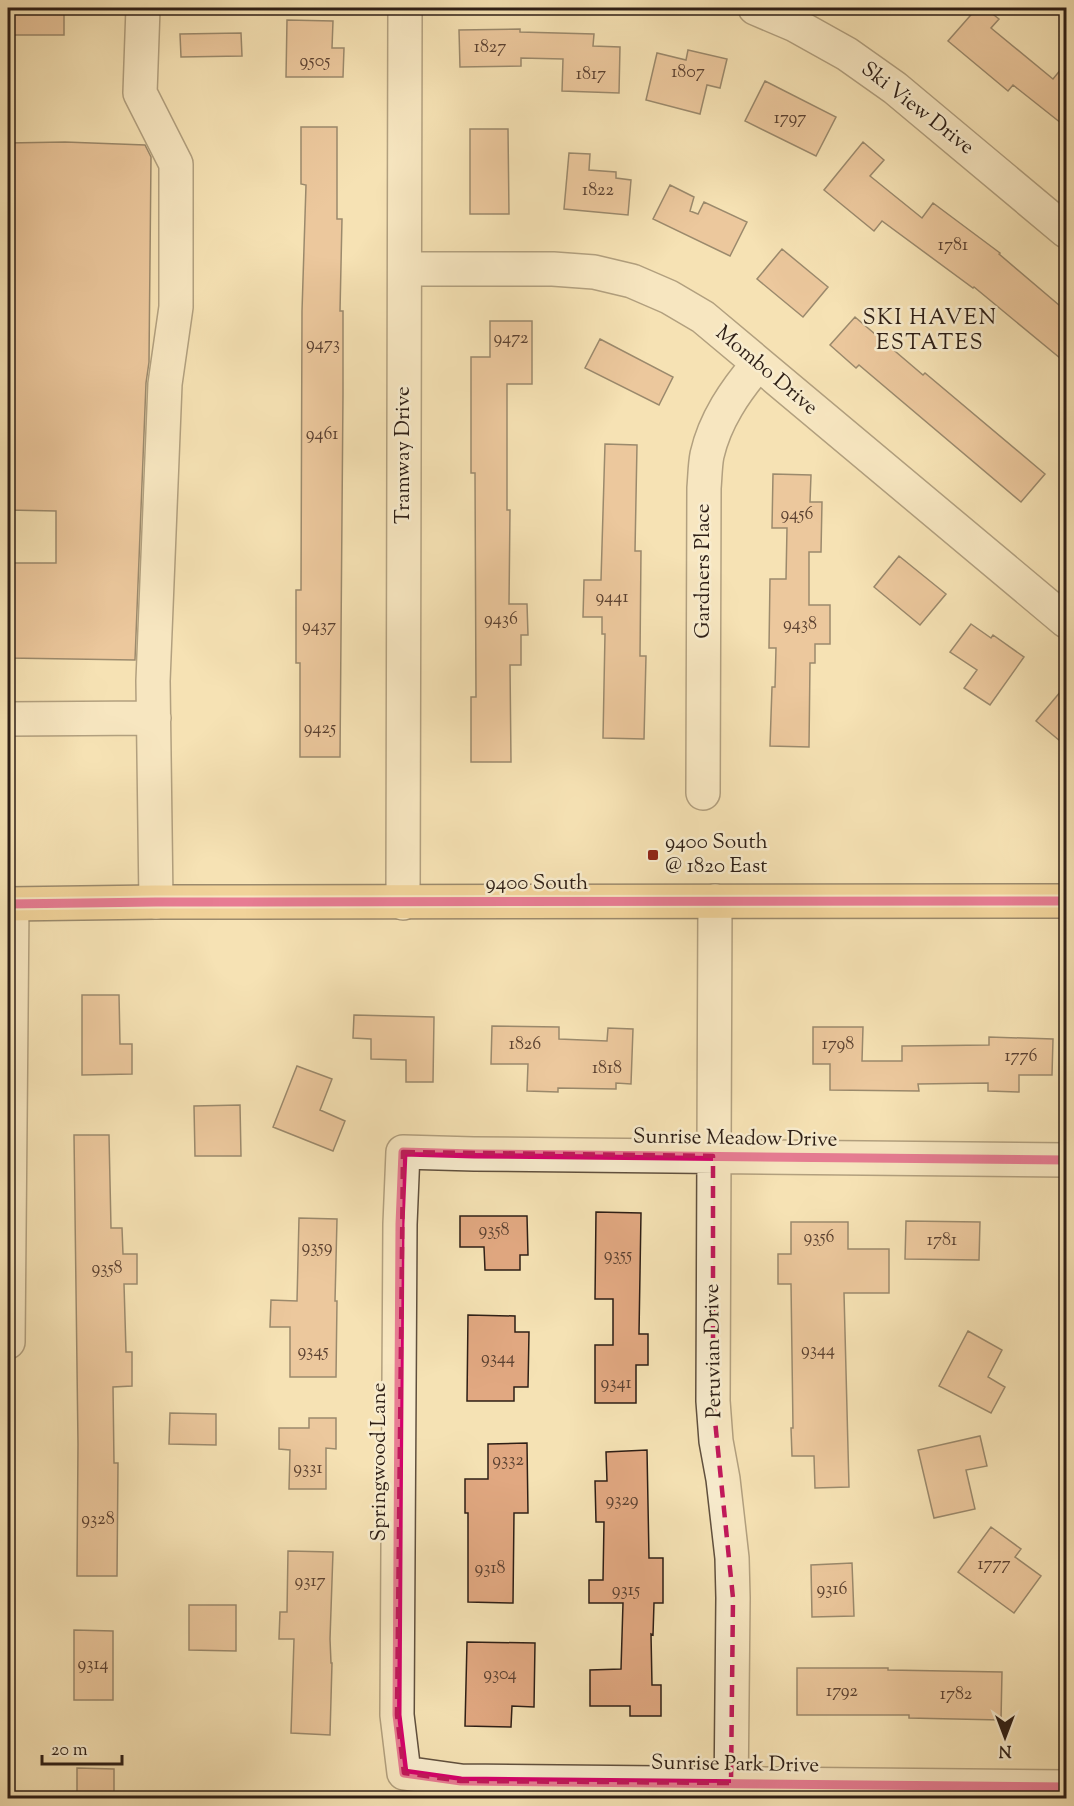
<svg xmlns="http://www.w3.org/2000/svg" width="1074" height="1806" font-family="'Sorts Mill Goudy',serif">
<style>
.building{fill:#e1a881;stroke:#2e1f16;stroke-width:1.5}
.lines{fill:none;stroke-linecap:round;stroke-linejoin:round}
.minor-casing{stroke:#60503e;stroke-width:36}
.major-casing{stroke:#2e1f16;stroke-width:36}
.minor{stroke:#f8ecce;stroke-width:33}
.major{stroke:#eac17a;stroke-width:33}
.cycleway-casing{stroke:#f8ecce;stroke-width:13}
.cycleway{stroke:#d6006c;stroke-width:9}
.marked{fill:none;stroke:#c2185b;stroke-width:4.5;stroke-dasharray:12 8;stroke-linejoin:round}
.poi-dot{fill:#8f2418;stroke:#f8ecce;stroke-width:2}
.labels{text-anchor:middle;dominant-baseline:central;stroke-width:5;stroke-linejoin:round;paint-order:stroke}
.number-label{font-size:18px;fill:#5b4131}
.street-label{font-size:21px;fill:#2e1f16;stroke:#f8ecce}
.poi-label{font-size:21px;fill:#2e1f16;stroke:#f8ecce;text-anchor:start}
.neighbourhood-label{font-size:22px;letter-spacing:1.5px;fill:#2e1f16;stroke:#f8ecce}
</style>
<rect width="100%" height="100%" fill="#f5e2b4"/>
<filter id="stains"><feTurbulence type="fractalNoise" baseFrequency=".00333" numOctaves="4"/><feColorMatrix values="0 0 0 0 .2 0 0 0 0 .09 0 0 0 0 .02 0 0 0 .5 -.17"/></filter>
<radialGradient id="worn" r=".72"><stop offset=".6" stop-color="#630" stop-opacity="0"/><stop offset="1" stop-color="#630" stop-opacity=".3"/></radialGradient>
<!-- building -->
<path class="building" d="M 8,8 L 64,8 L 64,35 L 8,35 Z
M 977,8 L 985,8 L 999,19 L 991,28 L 1053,79 L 1066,63 L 1066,127 L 1013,85 L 1008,91 L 948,41 Z
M 287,20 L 333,21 L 332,48 L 344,48 L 343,77 L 286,77 Z
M 520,29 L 520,32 L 594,34 L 593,46 L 620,47 L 619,93 L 562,91 L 563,59 L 521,58 L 521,66 L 460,67 L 459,30 Z
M 241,33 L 242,56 L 181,57 L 180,34 Z
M 688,50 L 727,59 L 720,88 L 707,85 L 700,114 L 646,100 L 657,53 L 686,60 Z
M 765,81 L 836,117 L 816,156 L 745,121 Z
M 301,127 L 337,127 L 337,219 L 342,219 L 340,311 L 343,311 L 343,394 L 340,757 L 300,757 L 300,663 L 296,663 L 296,590 L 301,590 L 302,311 L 306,185 L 301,184 Z
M 470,129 L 508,129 L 509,214 L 470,214 Z
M 65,142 L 145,145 L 151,157 L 149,362 L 146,383 L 135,660 L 8,658 L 8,563 L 56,563 L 56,511 L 8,510 L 8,143 Z
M 863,142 L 884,160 L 870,176 L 922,218 L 933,203 L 1000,253 L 999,254 L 1066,311 L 1066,363 L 974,287 L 973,288 L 882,221 L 874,231 L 824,190 Z
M 569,153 L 590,154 L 589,170 L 616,172 L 616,178 L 631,180 L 628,215 L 564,209 Z
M 670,185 L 694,197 L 690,211 L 698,214 L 704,202 L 747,222 L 730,256 L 653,219 Z
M 782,249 L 828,287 L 803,317 L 757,279 Z
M 855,317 L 923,375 L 925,373 L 1045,474 L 1021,502 L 859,365 L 856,368 L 830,345 Z
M 490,321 L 532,321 L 532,384 L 507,384 L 507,510 L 510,510 L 509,604 L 527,604 L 528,635 L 521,635 L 521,665 L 510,665 L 511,762 L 471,762 L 471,697 L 476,697 L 475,473 L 471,473 L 471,357 L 490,357 Z
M 600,339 L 673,377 L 659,405 L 585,368 Z
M 605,444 L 637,445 L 635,551 L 641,551 L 640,656 L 646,656 L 644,739 L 603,738 L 605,634 L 602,634 L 602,617 L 583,617 L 584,580 L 601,580 Z
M 773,474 L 811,475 L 810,502 L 822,502 L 821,552 L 809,552 L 809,605 L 830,605 L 830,644 L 815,644 L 815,663 L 810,663 L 809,747 L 770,746 L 772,687 L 775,687 L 776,648 L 769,648 L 770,579 L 786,579 L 787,528 L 772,528 Z
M 899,556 L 946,594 L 920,625 L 874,587 Z
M 971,624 L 991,638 L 993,635 L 1024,657 L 990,705 L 964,688 L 977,670 L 950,652 Z
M 1066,685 L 1066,746 L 1036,721 Z
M 82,995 L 119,995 L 120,1044 L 132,1044 L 132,1074 L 82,1075 Z
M 354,1015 L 434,1017 L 433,1082 L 406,1082 L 406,1060 L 371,1059 L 371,1039 L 353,1038 Z
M 492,1026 L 559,1027 L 559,1039 L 607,1041 L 608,1028 L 633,1029 L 631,1084 L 616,1083 L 616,1089 L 558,1088 L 558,1092 L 527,1091 L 528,1064 L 491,1064 Z
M 813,1027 L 863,1027 L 862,1061 L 902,1061 L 902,1046 L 989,1045 L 989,1037 L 1053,1039 L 1052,1075 L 1019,1075 L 1019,1092 L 988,1091 L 988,1083 L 918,1084 L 919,1091 L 830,1090 L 830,1064 L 813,1064 Z
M 297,1066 L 332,1079 L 320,1110 L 345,1121 L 333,1151 L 273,1127 Z
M 240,1105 L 241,1156 L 195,1156 L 194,1106 Z
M 74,1135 L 109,1135 L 111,1228 L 122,1228 L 123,1254 L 137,1254 L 137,1284 L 124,1284 L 126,1352 L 132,1352 L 132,1386 L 113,1387 L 114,1463 L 118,1463 L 117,1576 L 77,1576 L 78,1444 Z
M 596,1212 L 641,1213 L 639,1334 L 648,1334 L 648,1365 L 636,1365 L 636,1403 L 595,1403 L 595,1345 L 613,1345 L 613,1299 L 595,1299 Z
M 460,1216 L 527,1216 L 528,1255 L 520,1255 L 520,1270 L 485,1270 L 484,1247 L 460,1247 Z
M 299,1218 L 337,1219 L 335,1301 L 337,1301 L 336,1377 L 290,1377 L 290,1327 L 270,1327 L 271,1300 L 297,1301 Z
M 906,1221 L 980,1222 L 979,1260 L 905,1259 Z
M 791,1222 L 848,1222 L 848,1249 L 889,1249 L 889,1293 L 844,1293 L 849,1487 L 815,1488 L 814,1456 L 792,1456 L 791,1428 L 793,1428 L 791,1284 L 778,1284 L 778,1254 L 791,1254 Z
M 468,1315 L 515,1316 L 515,1332 L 529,1332 L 528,1387 L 514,1387 L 514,1401 L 467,1401 Z
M 968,1331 L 1002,1350 L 988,1377 L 1005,1387 L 991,1413 L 939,1386 Z
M 170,1413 L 216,1414 L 216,1445 L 169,1444 Z
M 309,1418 L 336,1418 L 336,1449 L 326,1448 L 326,1489 L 289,1489 L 290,1450 L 279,1449 L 279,1428 L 309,1428 Z
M 980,1436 L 987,1466 L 966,1470 L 975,1509 L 934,1518 L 918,1450 Z
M 527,1443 L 528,1513 L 514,1513 L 513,1603 L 468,1602 L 468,1513 L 465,1513 L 465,1479 L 488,1479 L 488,1444 Z
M 647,1450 L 649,1558 L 663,1558 L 663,1603 L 654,1603 L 653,1635 L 651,1634 L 652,1685 L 661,1685 L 661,1716 L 630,1716 L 630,1706 L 590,1706 L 590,1670 L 621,1669 L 623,1603 L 589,1603 L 589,1580 L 603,1580 L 604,1522 L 596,1522 L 595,1481 L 607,1481 L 606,1452 Z
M 991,1527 L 1021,1549 L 1015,1557 L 1041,1576 L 1014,1613 L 958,1572 Z
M 288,1551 L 333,1552 L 330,1639 L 331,1663 L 332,1663 L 330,1735 L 291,1733 L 294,1639 L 279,1639 L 280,1612 L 287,1612 Z
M 852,1563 L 854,1616 L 812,1617 L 811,1565 Z
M 189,1605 L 236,1605 L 236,1651 L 189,1650 Z
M 74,1630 L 113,1631 L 113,1700 L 74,1700 Z
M 467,1642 L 535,1643 L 534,1707 L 512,1706 L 511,1727 L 465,1726 Z
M 797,1668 L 888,1668 L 888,1670 L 1002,1672 L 1001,1720 L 909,1718 L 909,1715 L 797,1715 Z
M 77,1768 L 114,1769 L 114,1798 L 77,1798 Z"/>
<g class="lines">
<defs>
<path id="minor" d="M 143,8 L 140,93 L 176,164 L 176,307 L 165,384 L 153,681 L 156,902
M 755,8 L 795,25 L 847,54 L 895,88 L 1066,231
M 405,269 L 553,269 L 594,272 L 632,281 L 669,297 L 703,317 L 1066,621
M 8,719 L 154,718
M 703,793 L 704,488 C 705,477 705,465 707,455 C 715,420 735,391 758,364
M 715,901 L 713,1401 L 716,1441 L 723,1479 L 732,1558 L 733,1598 L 731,1798
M 403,903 L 405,8
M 1066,1160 L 474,1154 L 403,1152 L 400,1224 L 397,1715 L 404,1773 L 461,1781 L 1066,1787
M 8,1342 L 12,904"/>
<path id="major" d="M 8,904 L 156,902 L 1066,901"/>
</defs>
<!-- minor casing -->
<use href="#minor" class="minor-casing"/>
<!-- major casing -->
<use href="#major" class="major-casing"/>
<!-- minor -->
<use href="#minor" class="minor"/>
<!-- major -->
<use href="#major" class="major"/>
<defs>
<path id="cycleway" d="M 8,904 L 156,902 L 1066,901
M 1066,1160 L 474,1154 L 403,1152 L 400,1224 L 397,1715 L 404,1773 L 461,1781 L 1066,1787"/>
</defs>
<!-- cycleway casing -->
<use href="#cycleway" class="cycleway-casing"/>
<!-- cycleway -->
<use href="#cycleway" class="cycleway"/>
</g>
<!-- marked area -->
<path d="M0 0H1074V1806H0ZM 403,1152 L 713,1156 L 713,1401 L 733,1598 L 731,1783 L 461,1781 L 404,1773 L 397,1715 Z" fill="#f5e2b4" fill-opacity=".55" fill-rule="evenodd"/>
<path class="marked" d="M 403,1152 L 713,1156 L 713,1401 L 733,1598 L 731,1783 L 461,1781 L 404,1773 L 397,1715 Z"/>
<!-- markers -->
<rect class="poi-dot" x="647" y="849" width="12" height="12" rx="3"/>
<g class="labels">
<!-- number labels -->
<g class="number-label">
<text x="490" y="48">1827</text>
<text x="315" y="62">9505</text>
<text x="688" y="73">1807</text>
<text x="591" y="75">1817</text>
<text x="790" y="119">1797</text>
<text x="598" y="191">1822</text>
<text x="953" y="246">1781</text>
<text x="511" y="339">9472</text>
<text x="323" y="345">9473</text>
<text x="322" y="435">9461</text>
<text x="797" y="515">9456</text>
<text x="612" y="598">9441</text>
<text x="501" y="620">9436</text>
<text x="800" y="625">9438</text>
<text x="319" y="627">9437</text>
<text x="320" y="729">9425</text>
<text x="525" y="1045">1826</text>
<text x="838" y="1045">1798</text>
<text x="1021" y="1057">1776</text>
<text x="607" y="1069">1818</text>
<text x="494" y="1231">9358</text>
<text x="819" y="1238">9356</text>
<text x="942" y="1241">1781</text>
<text x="317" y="1248">9359</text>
<text x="618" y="1256">9355</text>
<text x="107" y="1269">9358</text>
<text x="818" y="1351">9344</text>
<text x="313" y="1352">9345</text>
<text x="498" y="1359">9344</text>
<text x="616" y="1384">9341</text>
<text x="508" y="1461">9332</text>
<text x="308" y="1469">9331</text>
<text x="622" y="1501">9329</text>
<text x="98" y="1520">9328</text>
<text x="994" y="1565">1777</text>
<text x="490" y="1569">9318</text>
<text x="310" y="1582">9317</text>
<text x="832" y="1590">9316</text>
<text x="626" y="1591">9315</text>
<text x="93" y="1665">9314</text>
<text x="500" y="1675">9304</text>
<text x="842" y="1692">1792</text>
<text x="956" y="1695">1782</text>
</g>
<!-- street labels -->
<g class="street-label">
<text transform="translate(917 109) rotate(38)">Ski View Drive</text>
<text transform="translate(766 371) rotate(40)">Mombo Drive</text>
<text transform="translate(404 455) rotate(-90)">Tramway Drive</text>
<text transform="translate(704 571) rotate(-90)">Gardners Place</text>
<text x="537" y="884">9400 South</text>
<text transform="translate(735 1139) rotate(1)">Sunrise Meadow Drive</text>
<text transform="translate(714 1351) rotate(-91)">Peruvian Drive</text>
<text transform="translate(380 1462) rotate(-90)">Springwood Lane</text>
<text transform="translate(735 1765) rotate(1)">Sunrise Park Drive</text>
</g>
<!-- poi labels -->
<g class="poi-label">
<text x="665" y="843">9400 South<tspan x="665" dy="24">@ 1820 East</tspan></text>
</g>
<!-- neighbourhood labels -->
<g class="neighbourhood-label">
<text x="930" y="319">SKI HAVEN<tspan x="930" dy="25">ESTATES</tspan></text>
</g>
</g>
<!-- margin -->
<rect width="1074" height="1806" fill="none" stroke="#f5e2b4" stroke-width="30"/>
<rect x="9" y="9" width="1056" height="1788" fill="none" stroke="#2e1f16" stroke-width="3"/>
<rect x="15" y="15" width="1044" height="1776" fill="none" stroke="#2e1f16" stroke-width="1.5"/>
<!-- north arrow -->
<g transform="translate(1005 1737) rotate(180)" stroke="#f8ecce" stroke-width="4.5" paint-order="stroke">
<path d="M0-4.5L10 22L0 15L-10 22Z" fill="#2e1f16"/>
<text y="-9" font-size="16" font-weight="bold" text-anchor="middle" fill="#2e1f16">N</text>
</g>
<!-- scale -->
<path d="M42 1755v9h80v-9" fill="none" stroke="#2e1f16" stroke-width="3"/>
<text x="51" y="1755" font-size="18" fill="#2e1f16" stroke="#f8ecce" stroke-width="4.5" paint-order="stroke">20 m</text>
<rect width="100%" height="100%" filter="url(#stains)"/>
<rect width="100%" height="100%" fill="url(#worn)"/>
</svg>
